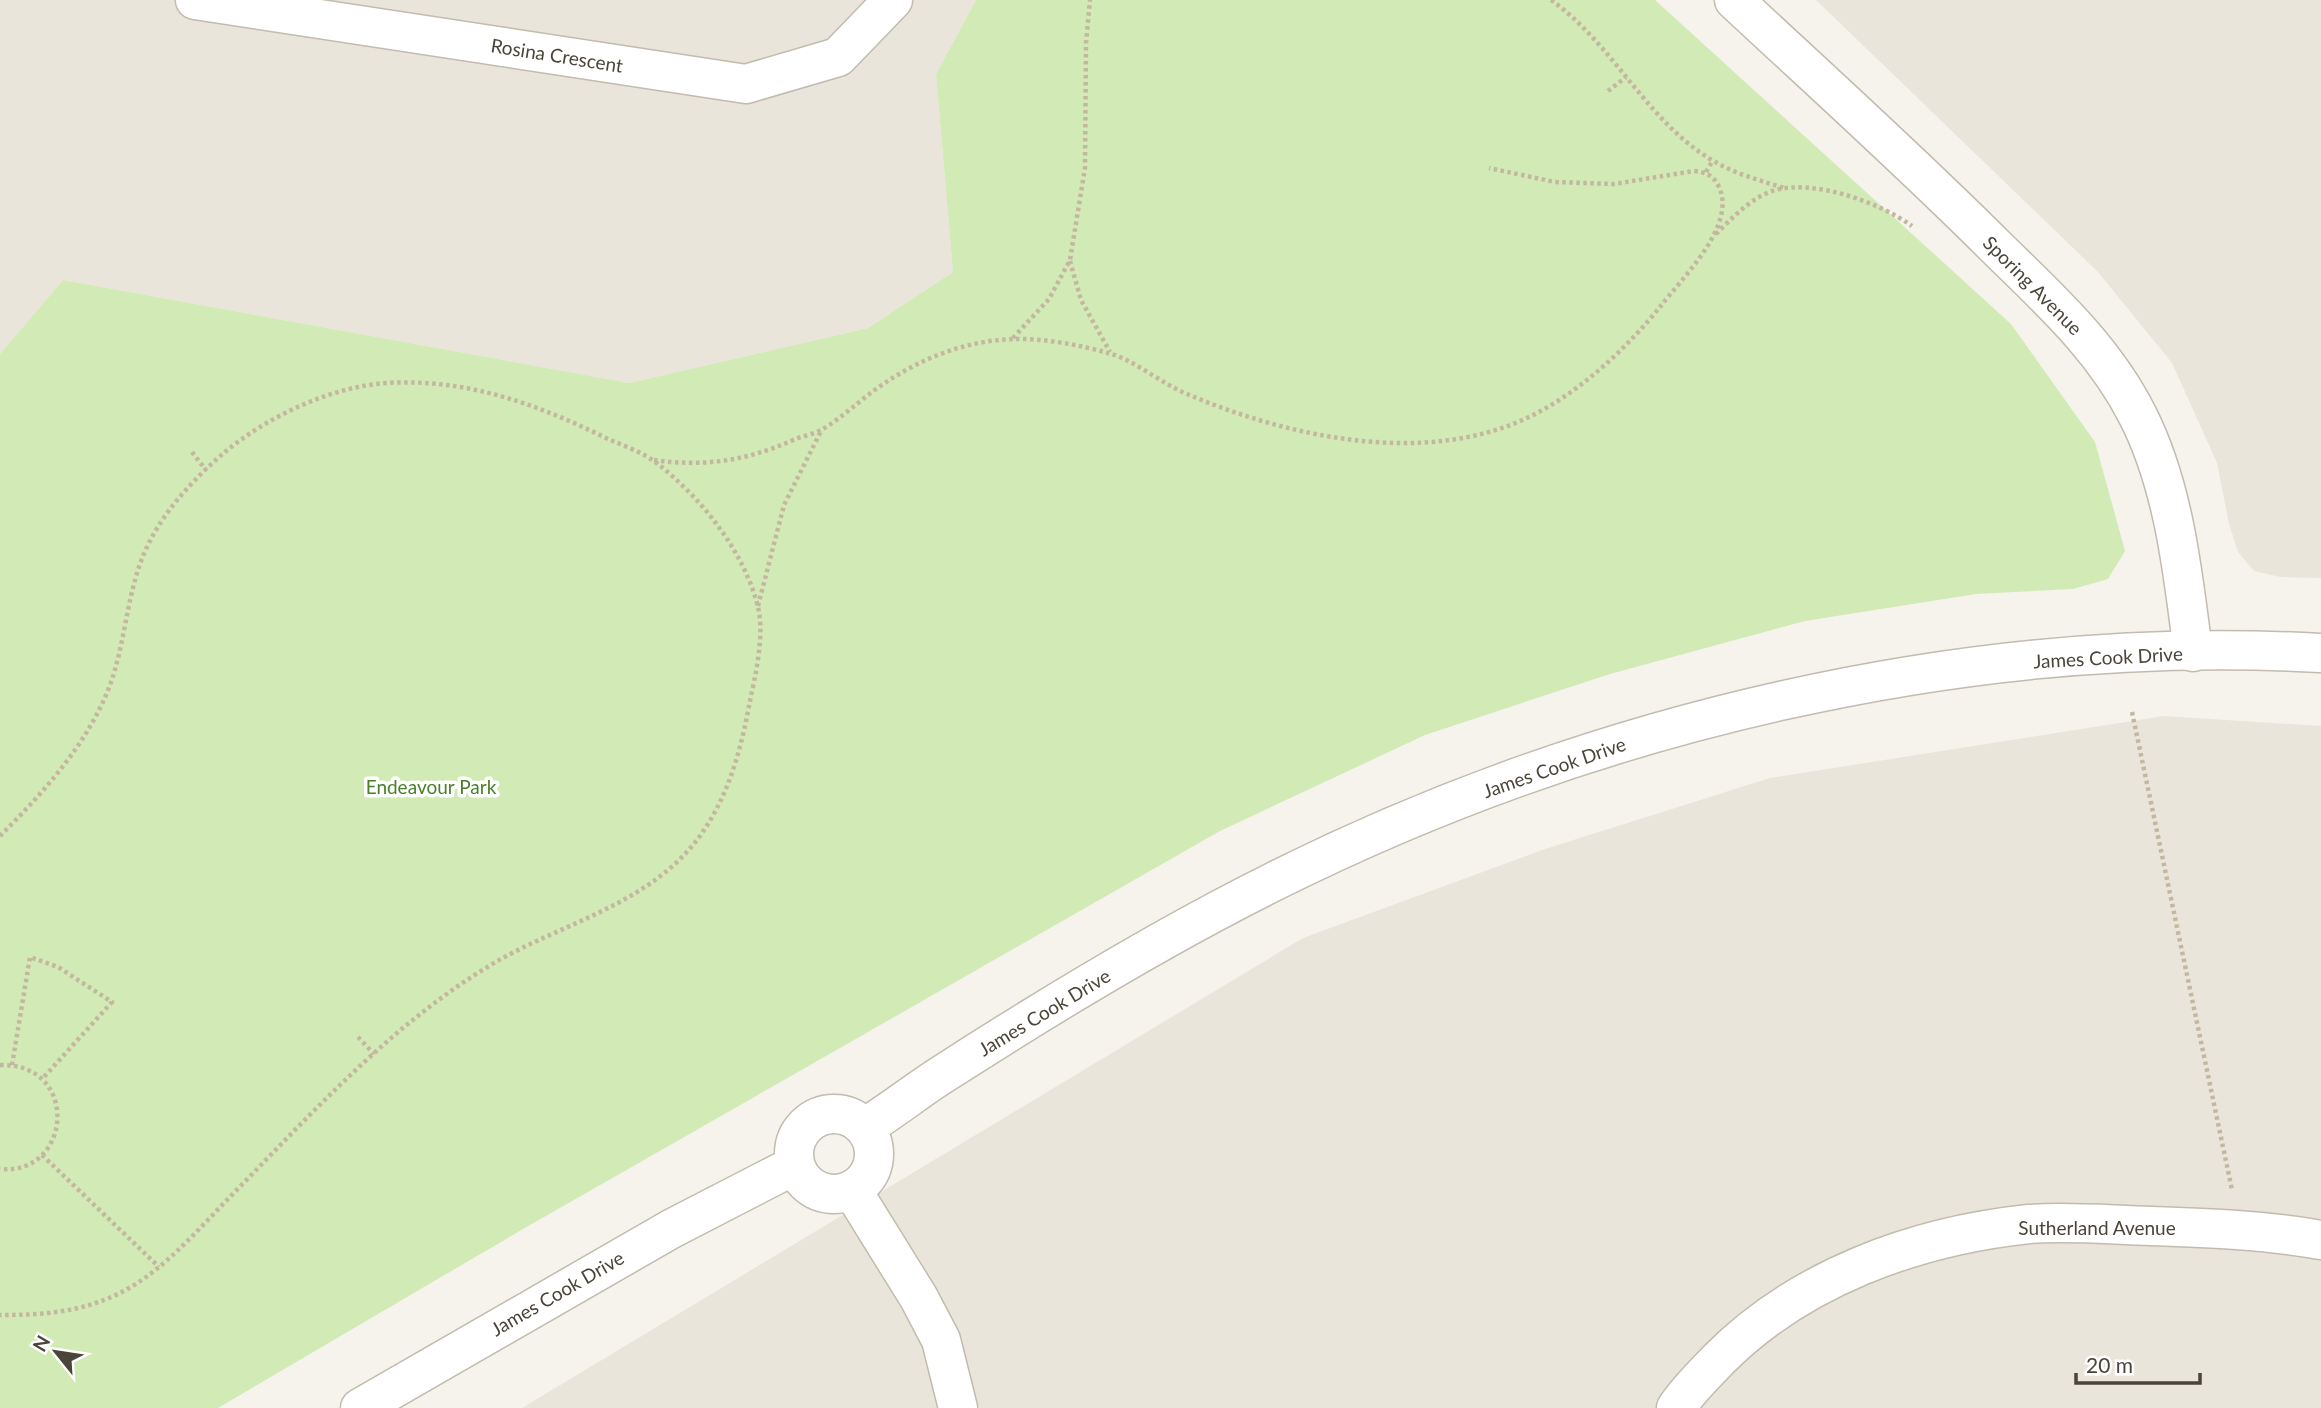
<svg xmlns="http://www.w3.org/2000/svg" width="2321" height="1408" font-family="Lato,sans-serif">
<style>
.residential{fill:#eae5da}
.green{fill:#d2eab5}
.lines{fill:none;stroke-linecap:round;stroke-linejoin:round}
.minor-casing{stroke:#c2bbae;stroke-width:41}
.tertiary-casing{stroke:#c2bbae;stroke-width:41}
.path{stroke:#c4b79f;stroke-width:4.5;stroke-dasharray:3.5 3.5;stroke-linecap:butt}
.minor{stroke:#fff;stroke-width:38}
.tertiary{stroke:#fff;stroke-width:38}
.labels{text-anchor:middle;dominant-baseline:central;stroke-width:7;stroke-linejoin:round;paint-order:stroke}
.street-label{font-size:19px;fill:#4b4439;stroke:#fff}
.park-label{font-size:19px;fill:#4a7f2a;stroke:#fff}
</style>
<rect width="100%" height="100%" fill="#f6f3ec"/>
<!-- residential -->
<path class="residential" d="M 0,0 L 976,0 L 936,74 L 953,272 L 868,328 L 629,383 L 63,280 L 0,354 Z
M 1816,0 L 2321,0 L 2321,578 L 2280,577 L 2254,571 L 2238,552 L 2229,524 L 2217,463 L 2172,363 L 2098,272 Z
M 2164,716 L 2321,726 L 2321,1408 L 522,1408 L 1303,938 L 1545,849 L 1770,778 Z"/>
<!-- green -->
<path class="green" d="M 976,0 L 1655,0 L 2011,324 L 2095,442 L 2125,551 L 2108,579 L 2073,589 L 1976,594 L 1805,621 L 1610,674 L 1425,735 L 1220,831 L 523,1229 L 218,1408 L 0,1408 L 0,354 L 63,280 L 629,383 L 868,328 L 953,272 L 936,74 Z"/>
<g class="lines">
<defs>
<path id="minor" d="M 195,0 L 746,84 L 838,57 L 893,0
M 1734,0 C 1822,82 1911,162 1996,247 C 2049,299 2104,348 2138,416 C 2174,487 2183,573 2193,652
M 852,1190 L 919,1298 L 941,1340 L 958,1408
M 1676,1408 C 1688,1390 1703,1376 1718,1360 C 1799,1278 1915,1236 2029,1224 C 2069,1221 2111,1225 2151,1226 C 2209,1228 2265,1230 2321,1240"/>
<path id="tertiary" d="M794 1154a40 40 0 1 1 80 0a40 40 0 1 1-80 0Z
M 865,1127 C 892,1111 916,1091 943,1074 C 1050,1005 1160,938 1275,881 C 1591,723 1966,633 2321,653
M 360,1408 L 671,1229 L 795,1165"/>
</defs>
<!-- minor casing -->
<use href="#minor" class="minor-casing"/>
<!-- tertiary casing -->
<use href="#tertiary" class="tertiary-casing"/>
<!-- path -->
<path class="path" d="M 1551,0 C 1615,45 1649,127 1719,164 C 1739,175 1762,181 1784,188
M 1608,91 L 1626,77
M 1706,172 L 1713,160
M 1716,234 C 1732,218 1750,199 1772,191 C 1812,178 1879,202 1912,226
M 1070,261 L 1081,300 L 1110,352
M 1013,338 L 1049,299 L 1070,260 L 1085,168 L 1086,43 L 1090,0
M 192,452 L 206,470
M 654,460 C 704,467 745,461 791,441 C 801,436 812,435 821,430 C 839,420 856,404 872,392 C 914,361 961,341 1013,339 C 1043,338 1080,345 1108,353 C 1133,359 1162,384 1187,394 C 1288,437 1425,467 1529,417 C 1579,393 1625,350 1660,307 C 1682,278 1737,226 1719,187 C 1714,176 1706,172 1694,171 L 1614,184 L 1555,182 L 1489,168
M 758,606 L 784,505 L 821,431
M 2132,712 L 2232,1190
M 0,836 C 41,795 83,749 106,695 C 125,651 125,601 143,556 C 159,516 192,480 225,452 C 267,417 330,387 386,383 C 466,378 537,404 608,439 C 625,446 644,453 658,464 C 702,499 744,551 758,607 C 765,637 755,676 749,706 C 741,749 729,793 704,830 C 657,901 571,920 501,959 C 450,988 403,1026 360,1066 C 314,1109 271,1155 227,1200 C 192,1236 157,1278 109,1298 C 73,1313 38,1315 0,1315
M 358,1037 L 374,1054
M 0,1065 C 81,1063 72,1176 0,1169
M 12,1065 L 30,957 L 58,967 L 112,1002 L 43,1078
M 42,1155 L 159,1267"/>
<!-- minor -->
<use href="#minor" class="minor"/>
<!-- tertiary -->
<use href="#tertiary" class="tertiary"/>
</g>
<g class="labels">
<!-- street labels -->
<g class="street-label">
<text transform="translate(557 55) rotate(9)">Rosina Crescent</text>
<text transform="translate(2033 285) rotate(45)">Sporing Avenue</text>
<text transform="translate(2108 657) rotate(-3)">James Cook Drive</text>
<text transform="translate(1554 767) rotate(-19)">James Cook Drive</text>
<text transform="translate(1044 1012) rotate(-31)">James Cook Drive</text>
<text x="2097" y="1227">Sutherland Avenue</text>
<text transform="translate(557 1293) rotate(-30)">James Cook Drive</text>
</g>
<!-- park labels -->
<g class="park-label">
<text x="431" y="786">Endeavour Park</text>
</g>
</g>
<!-- north arrow -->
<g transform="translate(56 1352) rotate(300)" stroke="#ffffff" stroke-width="5" paint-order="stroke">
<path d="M0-5L12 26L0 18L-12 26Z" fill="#4b4439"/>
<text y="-10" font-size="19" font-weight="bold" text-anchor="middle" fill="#4b4439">N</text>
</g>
<!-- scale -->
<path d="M2076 1373v10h124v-10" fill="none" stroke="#4b4439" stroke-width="3.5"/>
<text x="2086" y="1373" font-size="21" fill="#4b4439" stroke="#ffffff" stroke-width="5" paint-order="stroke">20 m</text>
</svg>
